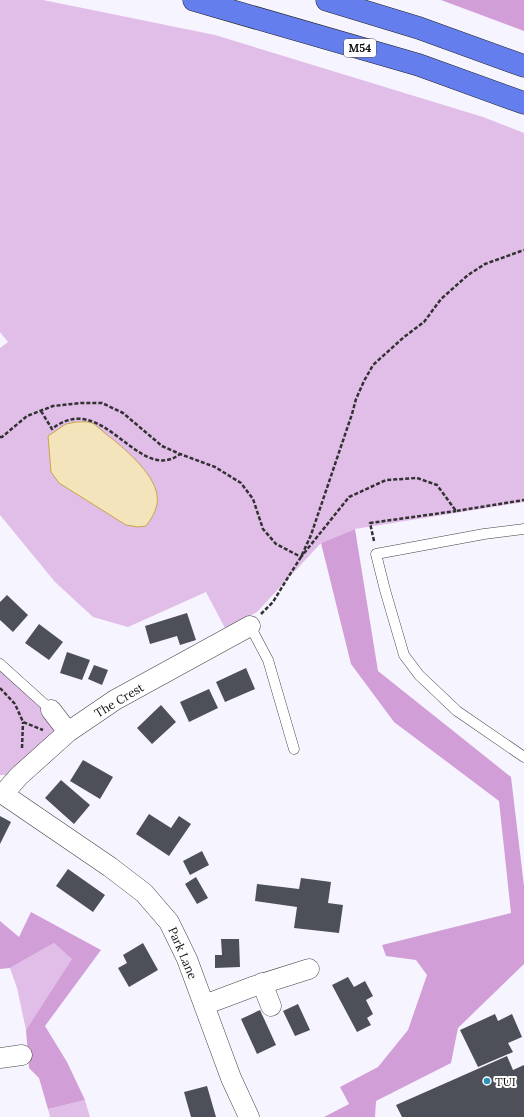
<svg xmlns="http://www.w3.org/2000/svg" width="524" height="1117" font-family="Lora,serif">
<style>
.green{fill:#e1bee8}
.forest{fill:#d29ed8}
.water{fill:#f3e4bb;stroke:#c7a646}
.building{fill:#4d5058}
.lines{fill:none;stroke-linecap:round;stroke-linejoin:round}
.lane-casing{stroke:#434343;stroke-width:11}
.street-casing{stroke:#434343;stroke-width:21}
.highway-casing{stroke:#212121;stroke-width:23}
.path{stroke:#323232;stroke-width:2.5;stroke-dasharray:4 2;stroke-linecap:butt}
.lane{stroke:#fff;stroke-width:10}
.street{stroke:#fff;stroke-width:20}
.highway{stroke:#647fed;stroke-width:22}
.poi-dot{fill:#2e91ba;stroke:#fff;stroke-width:1.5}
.labels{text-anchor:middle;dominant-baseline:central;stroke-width:4;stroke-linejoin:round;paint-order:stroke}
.shield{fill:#fff;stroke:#585858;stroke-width:1}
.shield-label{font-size:11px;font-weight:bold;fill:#101010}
.street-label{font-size:12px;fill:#101010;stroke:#fff}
.poi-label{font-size:12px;fill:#101010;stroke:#fff;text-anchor:start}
</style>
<rect width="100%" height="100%" fill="#f6f4fe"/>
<!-- green -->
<path class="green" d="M 0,0 L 43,0 L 215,35 L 483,117 L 524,133 L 524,502 L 355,529 L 321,543 L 257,612 L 226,630 L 206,592 L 128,627 L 93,617 L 55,582 L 0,515 L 0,348 L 8,342 L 0,332 Z
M 0,671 L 48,714 L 57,728 L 16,775 L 0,775 Z
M 54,943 L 73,959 L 26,1030 L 17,988 L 10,968 Z
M 85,1100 L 90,1117 L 50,1117 L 48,1109 Z"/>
<!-- forest -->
<path class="forest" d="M 441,0 L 524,0 L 524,31 Z
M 355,529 L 378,671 L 511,777 L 524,886 L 524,964 L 458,1028 L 451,1063 L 376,1101 L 375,1117 L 324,1117 L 349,1104 L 340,1087 L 378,1067 L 408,1030 L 427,975 L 416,960 L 386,956 L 382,945 L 511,913 L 499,801 L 394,722 L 351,664 L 321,543 Z
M 31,912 L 101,950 L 45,1026 L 67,1062 L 85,1100 L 48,1109 L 39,1078 L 29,1068 L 26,1030 L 72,959 L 54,943 L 10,968 L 0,969 L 0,921 L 19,937 Z"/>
<!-- water -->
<path class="water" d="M 76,422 C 82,422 88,421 94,424 C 98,427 102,431 106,434 C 123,447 154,473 157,495 C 159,506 153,517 146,526 L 138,527 L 126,525 L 59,483 L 51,472 L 48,436 L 66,424 Z"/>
<!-- building -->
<path class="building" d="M 7,595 L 28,615 L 13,632 L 0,620 L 0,602 Z
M 187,613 L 196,640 L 180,645 L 177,636 L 150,644 L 145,626 Z
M 39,624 L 63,642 L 49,660 L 25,643 Z
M 67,652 L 90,660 L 82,680 L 60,673 Z
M 94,665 L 108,670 L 102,685 L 88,679 Z
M 246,668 L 255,689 L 225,702 L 216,682 Z
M 209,689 L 218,708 L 189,722 L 180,702 Z
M 161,705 L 176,722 L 152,744 L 137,728 Z
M 83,760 L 113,777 L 100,799 L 70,781 Z
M 61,780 L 90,805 L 74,824 L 45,798 Z
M 149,814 L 171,828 L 179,816 L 191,824 L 169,856 L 136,834 Z
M 0,816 L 11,822 L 0,844 Z
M 202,851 L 209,865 L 190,875 L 183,861 Z
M 68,869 L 105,895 L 93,912 L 56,886 Z
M 196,877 L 208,898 L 197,904 L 185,884 Z
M 301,878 L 331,882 L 328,903 L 343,905 L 339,933 L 294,928 L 297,907 L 255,901 L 257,884 L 299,889 Z
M 221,939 L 239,939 L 240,967 L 215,968 L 215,955 L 222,955 Z
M 143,943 L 158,970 L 129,987 L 118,968 L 127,963 L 123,955 Z
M 348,977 L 354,987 L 365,981 L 373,996 L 366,1000 L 373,1014 L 367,1018 L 371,1025 L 357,1032 L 332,985 Z
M 298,1004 L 310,1030 L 295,1036 L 283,1011 Z
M 260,1010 L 276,1045 L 257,1054 L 241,1019 Z
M 495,1014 L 498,1021 L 512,1014 L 522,1037 L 508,1043 L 513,1052 L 478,1067 L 460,1030 Z
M 507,1056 L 513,1070 L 524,1065 L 524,1117 L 402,1117 L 396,1105 Z
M 207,1086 L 216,1117 L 191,1117 L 184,1092 Z"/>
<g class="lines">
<defs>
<path id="lane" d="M 524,529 L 484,534 L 376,554 L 385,590 L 404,655 L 419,675 L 457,711 L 524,757
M 250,626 L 268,660 L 294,749
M 0,664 L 51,710"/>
<path id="street" d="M 51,710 L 68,732
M 0,792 L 110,867 L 144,893 L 169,922 L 187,959 L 231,1078 L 249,1117
M 3,794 L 19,776 L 68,732 L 115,700 L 250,626
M 262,983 L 271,1006
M 204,1005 L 252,987 L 309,969
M 0,1058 L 22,1055"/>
<path id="highway" d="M 194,0 L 419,65 L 524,103
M 327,0 L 419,28 L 524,66"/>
</defs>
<!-- lane casing -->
<use href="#lane" class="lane-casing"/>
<!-- street casing -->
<use href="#street" class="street-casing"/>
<!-- highway casing -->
<use href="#highway" class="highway-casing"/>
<!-- path -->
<path class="path" d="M 41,411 L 52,429 C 58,424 66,420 74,419 C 113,414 145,481 180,454
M 0,437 L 2,437 L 27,416 L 53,406 L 81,403 L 102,403 L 123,413 L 162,446 L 180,454 L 215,467 L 241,483 L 253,499 L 263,529 L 276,544 L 301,557 L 349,497 L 386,480 L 417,478 L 437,485 L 456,511 L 524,500
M 374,541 L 370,523 L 456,511
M 261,614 L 273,602 L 287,579 L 301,557 L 311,535 L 352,414 L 356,399 L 364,381 L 373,365 L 404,337 L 424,322 L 441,299 L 468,275 L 485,264 L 524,250
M 0,688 L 15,704 L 23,722 L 43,730
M 22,748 L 23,722"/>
<!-- lane -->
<use href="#lane" class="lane"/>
<!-- street -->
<use href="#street" class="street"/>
<!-- highway -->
<use href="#highway" class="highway"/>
</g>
<!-- markers -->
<circle class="poi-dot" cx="487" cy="1081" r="4"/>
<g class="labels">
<!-- shield labels -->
<rect class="shield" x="344" y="39" width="32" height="18" rx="3"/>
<g class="shield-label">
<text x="360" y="48">M54</text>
</g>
<!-- street labels -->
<g class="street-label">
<text transform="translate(119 700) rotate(-31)">The Crest</text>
<text transform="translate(183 953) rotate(67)">Park Lane</text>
</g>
<!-- poi labels -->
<g class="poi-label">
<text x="495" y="1081">TUI</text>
</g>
</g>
</svg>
